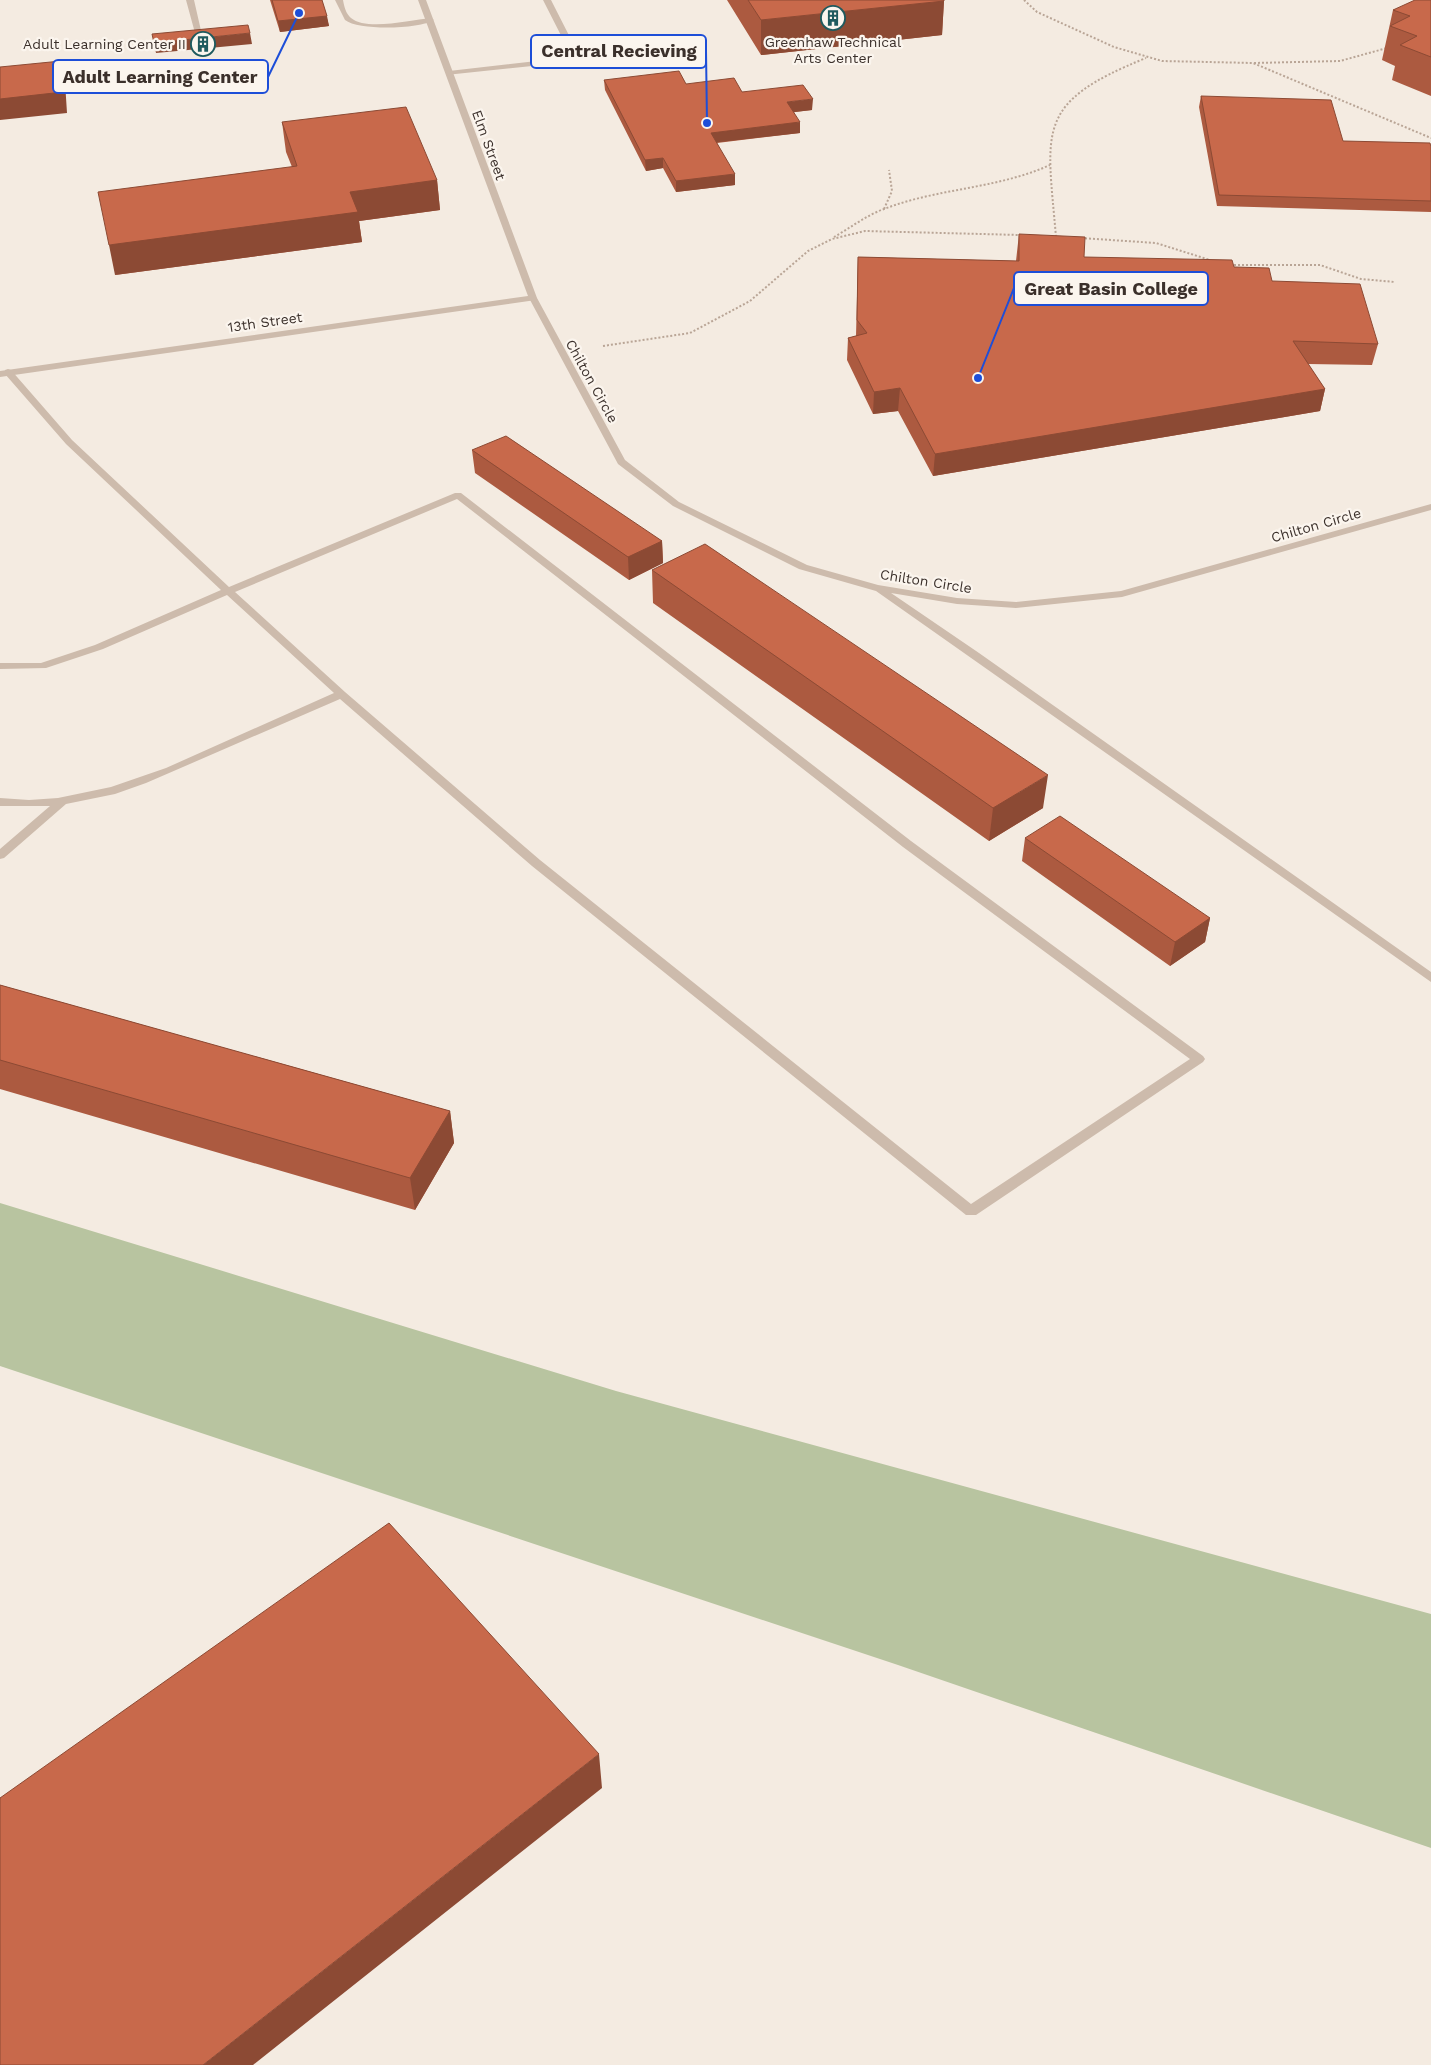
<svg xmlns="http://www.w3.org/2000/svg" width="1431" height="2065" font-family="'Work Sans',sans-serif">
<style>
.green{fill:#b8c4a0}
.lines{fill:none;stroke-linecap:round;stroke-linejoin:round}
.path{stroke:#b9a596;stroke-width:2;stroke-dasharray:2 2;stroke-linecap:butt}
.service{fill:#cdbbac;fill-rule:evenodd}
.tertiary{fill:#cdbbac;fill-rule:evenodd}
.wall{fill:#ac5a40}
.shaded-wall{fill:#8c4a34}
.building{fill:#c8694b;stroke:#8c4a34}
.labels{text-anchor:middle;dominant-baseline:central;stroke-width:4.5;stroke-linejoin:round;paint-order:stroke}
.far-poi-label{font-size:14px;fill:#3b302b;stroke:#fbf5ee}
.far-street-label{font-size:14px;fill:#3b302b;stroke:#fbf5ee}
.leader{fill:none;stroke:#1d4ed8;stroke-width:2}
.callout-dot{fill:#1d4ed8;stroke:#fbf5ee;stroke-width:2}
.callout{fill:#fbf5ee;stroke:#1d4ed8;stroke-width:2}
.callout-label{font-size:18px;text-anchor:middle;font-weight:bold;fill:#3b302b}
</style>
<rect width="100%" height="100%" fill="#f4ebe1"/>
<!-- green -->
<path class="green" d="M 0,1203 L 616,1391 L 1431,1614 L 1431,1848 L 898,1665 L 0,1366 Z"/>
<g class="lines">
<!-- path -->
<path class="path" d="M 1024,0 L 1037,12 L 1114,47 L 1162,61 L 1253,63 L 1431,138
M 1254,63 L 1340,61 L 1387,48
M 884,209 L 892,191 L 889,170
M 834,237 C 850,228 867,215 884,209 C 938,188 997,189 1050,165
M 1056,237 C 1047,129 1034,103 1146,58
M 1081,238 L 1156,243 L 1210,260
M 1230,265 L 1320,265 L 1361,279 L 1395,282
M 603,346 L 690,333 L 750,301 L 808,251 L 832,239 L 865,231 L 1020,235"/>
<!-- service -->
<path class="service" d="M 186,0 L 194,0 L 202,35 L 195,33 Z
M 335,0 L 343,0 C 344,6 346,14 351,18 C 366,31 412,20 430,18 L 434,20 C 420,29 359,31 345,20 Z
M 543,0 L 551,0 L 581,59 L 580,61 L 446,75 L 446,71 L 449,71 L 572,57 Z
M 530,296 L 537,298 L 625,460 L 679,502 L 807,565 L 878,585 L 957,598 L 1016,602 L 1121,591 L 1431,504 L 1431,510 L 1122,597 L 1016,608 L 957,604 L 891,593 L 979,653 L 1431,972 L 1431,982 L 876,591 L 799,569 L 673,506 L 618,464 L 529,298 Z
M 8,369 L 11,370 L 72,440 L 229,587 L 455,493 L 461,493 L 911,841 L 1203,1056 L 1205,1059 L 1203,1062 L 976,1215 L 966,1215 L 532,866 L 340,699 L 146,783 L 115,794 L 66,804 L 4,858 L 0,859 L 0,849 L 50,806 L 0,806 L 0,798 L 29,800 L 58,798 L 111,787 L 166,768 L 334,693 L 227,595 L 103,649 L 46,668 L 0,669 L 0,663 L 41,663 L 95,645 L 221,590 L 66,444 L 5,374 L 5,370 ZM 457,499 L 903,847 L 1190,1059 L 971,1204 L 540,860 L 345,692 L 235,592 Z"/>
<!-- tertiary -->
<path class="tertiary" d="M 418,0 L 426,0 L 537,298 L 536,300 L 0,377 L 0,371 L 528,296 Z"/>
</g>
<!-- wall -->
<path class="wall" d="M 270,0 L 322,0 L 329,26 L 280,32 Z
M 727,0 L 944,0 L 942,35 L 761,55 Z
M 1431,0 L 1431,96 L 1392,80 L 1395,66 L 1382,60 L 1393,10 Z
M 604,80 L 686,84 L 742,92 L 812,110 L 794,112 L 800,133 L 717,143 L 735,185 L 676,192 L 663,168 L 646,171 L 605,90 Z
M 1201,96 L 1343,141 L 1431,147 L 1431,212 L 1217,206 L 1199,107 Z
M 282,122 L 437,180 L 440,210 L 359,221 L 362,242 L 115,275 L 292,167 L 286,152 Z
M 1019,234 L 1084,257 L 1234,267 L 1272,281 L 1378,344 L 1372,365 L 1308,364 L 1325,389 L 1320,411 L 933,476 L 898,411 L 873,414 L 847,360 L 848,338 L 856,336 L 858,257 L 1016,261 Z
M 472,450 L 662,541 L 663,563 L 629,580 L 475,473 Z
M 652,570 L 1043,808 L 989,841 L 653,603 Z
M 1025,838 L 1210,918 L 1205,942 L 1170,966 L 1022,861 Z
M 0,985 L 450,1111 L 454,1143 L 415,1210 L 0,1089 Z"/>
<!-- shaded-wall -->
<path class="shaded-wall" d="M 944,1 L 942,35 L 761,55 L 761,20 Z
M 327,16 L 329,26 L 280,32 L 278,21 Z
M 250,33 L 252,44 L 156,53 L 154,43 Z
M 61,61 L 65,82 L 67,113 L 0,120 L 0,99 Z
M 813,99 L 812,110 L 787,113 L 787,102 Z
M 800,122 L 800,133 L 711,143 L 711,133 Z
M 663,158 L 663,168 L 646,171 L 645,160 Z
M 735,174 L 735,185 L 676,192 L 676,181 Z
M 437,180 L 440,210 L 359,221 L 362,242 L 115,275 L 109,245 L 350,192 Z
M 900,388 L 898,411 L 873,414 L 874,392 Z
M 1325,389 L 1320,411 L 933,476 L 935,454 Z
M 662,541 L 663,563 L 629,580 L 628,557 Z
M 1048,775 L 1043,808 L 989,841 L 993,808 Z
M 1210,918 L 1205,942 L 1170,966 L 1175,942 Z
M 450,1111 L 454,1143 L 415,1210 L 410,1178 Z
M 599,1754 L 602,1788 L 253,2065 L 203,2065 Z"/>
<!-- building -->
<path class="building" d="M 272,0 L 322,0 L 327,16 L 278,21 Z
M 748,0 L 944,0 L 944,1 L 761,20 Z
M 1415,0 L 1431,0 L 1431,57 L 1400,45 L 1417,36 L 1390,26 L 1410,16 L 1393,10 Z
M 248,25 L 250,33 L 154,43 L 152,34 Z
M 61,61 L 63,92 L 0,99 L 0,67 Z
M 679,71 L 686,84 L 734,78 L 742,92 L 803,85 L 813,99 L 787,102 L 800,122 L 711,133 L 735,174 L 676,181 L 663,158 L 645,160 L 604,80 Z
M 1201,96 L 1331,100 L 1343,141 L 1430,143 L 1431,147 L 1431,201 L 1219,195 Z
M 406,107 L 437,180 L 350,192 L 358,212 L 109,245 L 98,192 L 297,166 L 282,122 Z
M 1019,234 L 1085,237 L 1084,257 L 1232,260 L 1234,267 L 1269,268 L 1272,281 L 1360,284 L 1378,344 L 1293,341 L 1325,389 L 935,454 L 900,388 L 874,392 L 848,338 L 867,333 L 857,320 L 858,257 L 1019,261 Z
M 506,436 L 662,541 L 628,557 L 472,450 Z
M 705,544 L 1048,775 L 993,808 L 652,570 Z
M 1060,816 L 1210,918 L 1175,942 L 1025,838 Z
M 0,985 L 450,1111 L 410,1178 L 0,1060 Z
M 389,1523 L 599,1754 L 203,2065 L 0,2065 L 0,1798 Z"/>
<!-- icons -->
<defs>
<symbol id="building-ring" viewBox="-11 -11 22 22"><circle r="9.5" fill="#fbf5ee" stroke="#1f5a5e" stroke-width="1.5"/><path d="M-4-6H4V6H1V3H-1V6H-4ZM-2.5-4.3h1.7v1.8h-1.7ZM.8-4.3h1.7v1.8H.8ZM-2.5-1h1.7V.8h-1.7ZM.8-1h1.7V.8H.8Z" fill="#1f5a5e"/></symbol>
</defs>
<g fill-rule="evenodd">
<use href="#building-ring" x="819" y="4" width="28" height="28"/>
<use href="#building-ring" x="189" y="30" width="28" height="28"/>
</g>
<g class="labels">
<!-- far-poi labels -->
<g class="far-poi-label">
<text x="833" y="42">Greenhaw Technical<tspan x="833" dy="16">Arts Center</tspan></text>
<text x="186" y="44" text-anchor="end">Adult Learning Center II</text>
</g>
<!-- far-street labels -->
<g class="far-street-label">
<text transform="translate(489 145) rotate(70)">Elm Street</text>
<text transform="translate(265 322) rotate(-8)">13th Street</text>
<text transform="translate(592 381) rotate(61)">Chilton Circle</text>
<text transform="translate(1316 525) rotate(-16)">Chilton Circle</text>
<text transform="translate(926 581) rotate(9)">Chilton Circle</text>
</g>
</g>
<!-- callouts -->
<path class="leader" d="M707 123L706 51M299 13L268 77M978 378L1014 288"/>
<g class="callout-dot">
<circle cx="707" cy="123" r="5"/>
<circle cx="299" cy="13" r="5"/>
<circle cx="978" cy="378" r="5"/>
</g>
<g class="callout">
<rect x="531" y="35" width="175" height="33" rx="5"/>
<rect x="53" y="60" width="215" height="33" rx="5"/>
<rect x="1014" y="272" width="194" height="33" rx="5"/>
</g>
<g class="callout-label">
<text x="619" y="57">Central Recieving</text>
<text x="160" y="83">Adult Learning Center</text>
<text x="1111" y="295">Great Basin College</text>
</g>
</svg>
